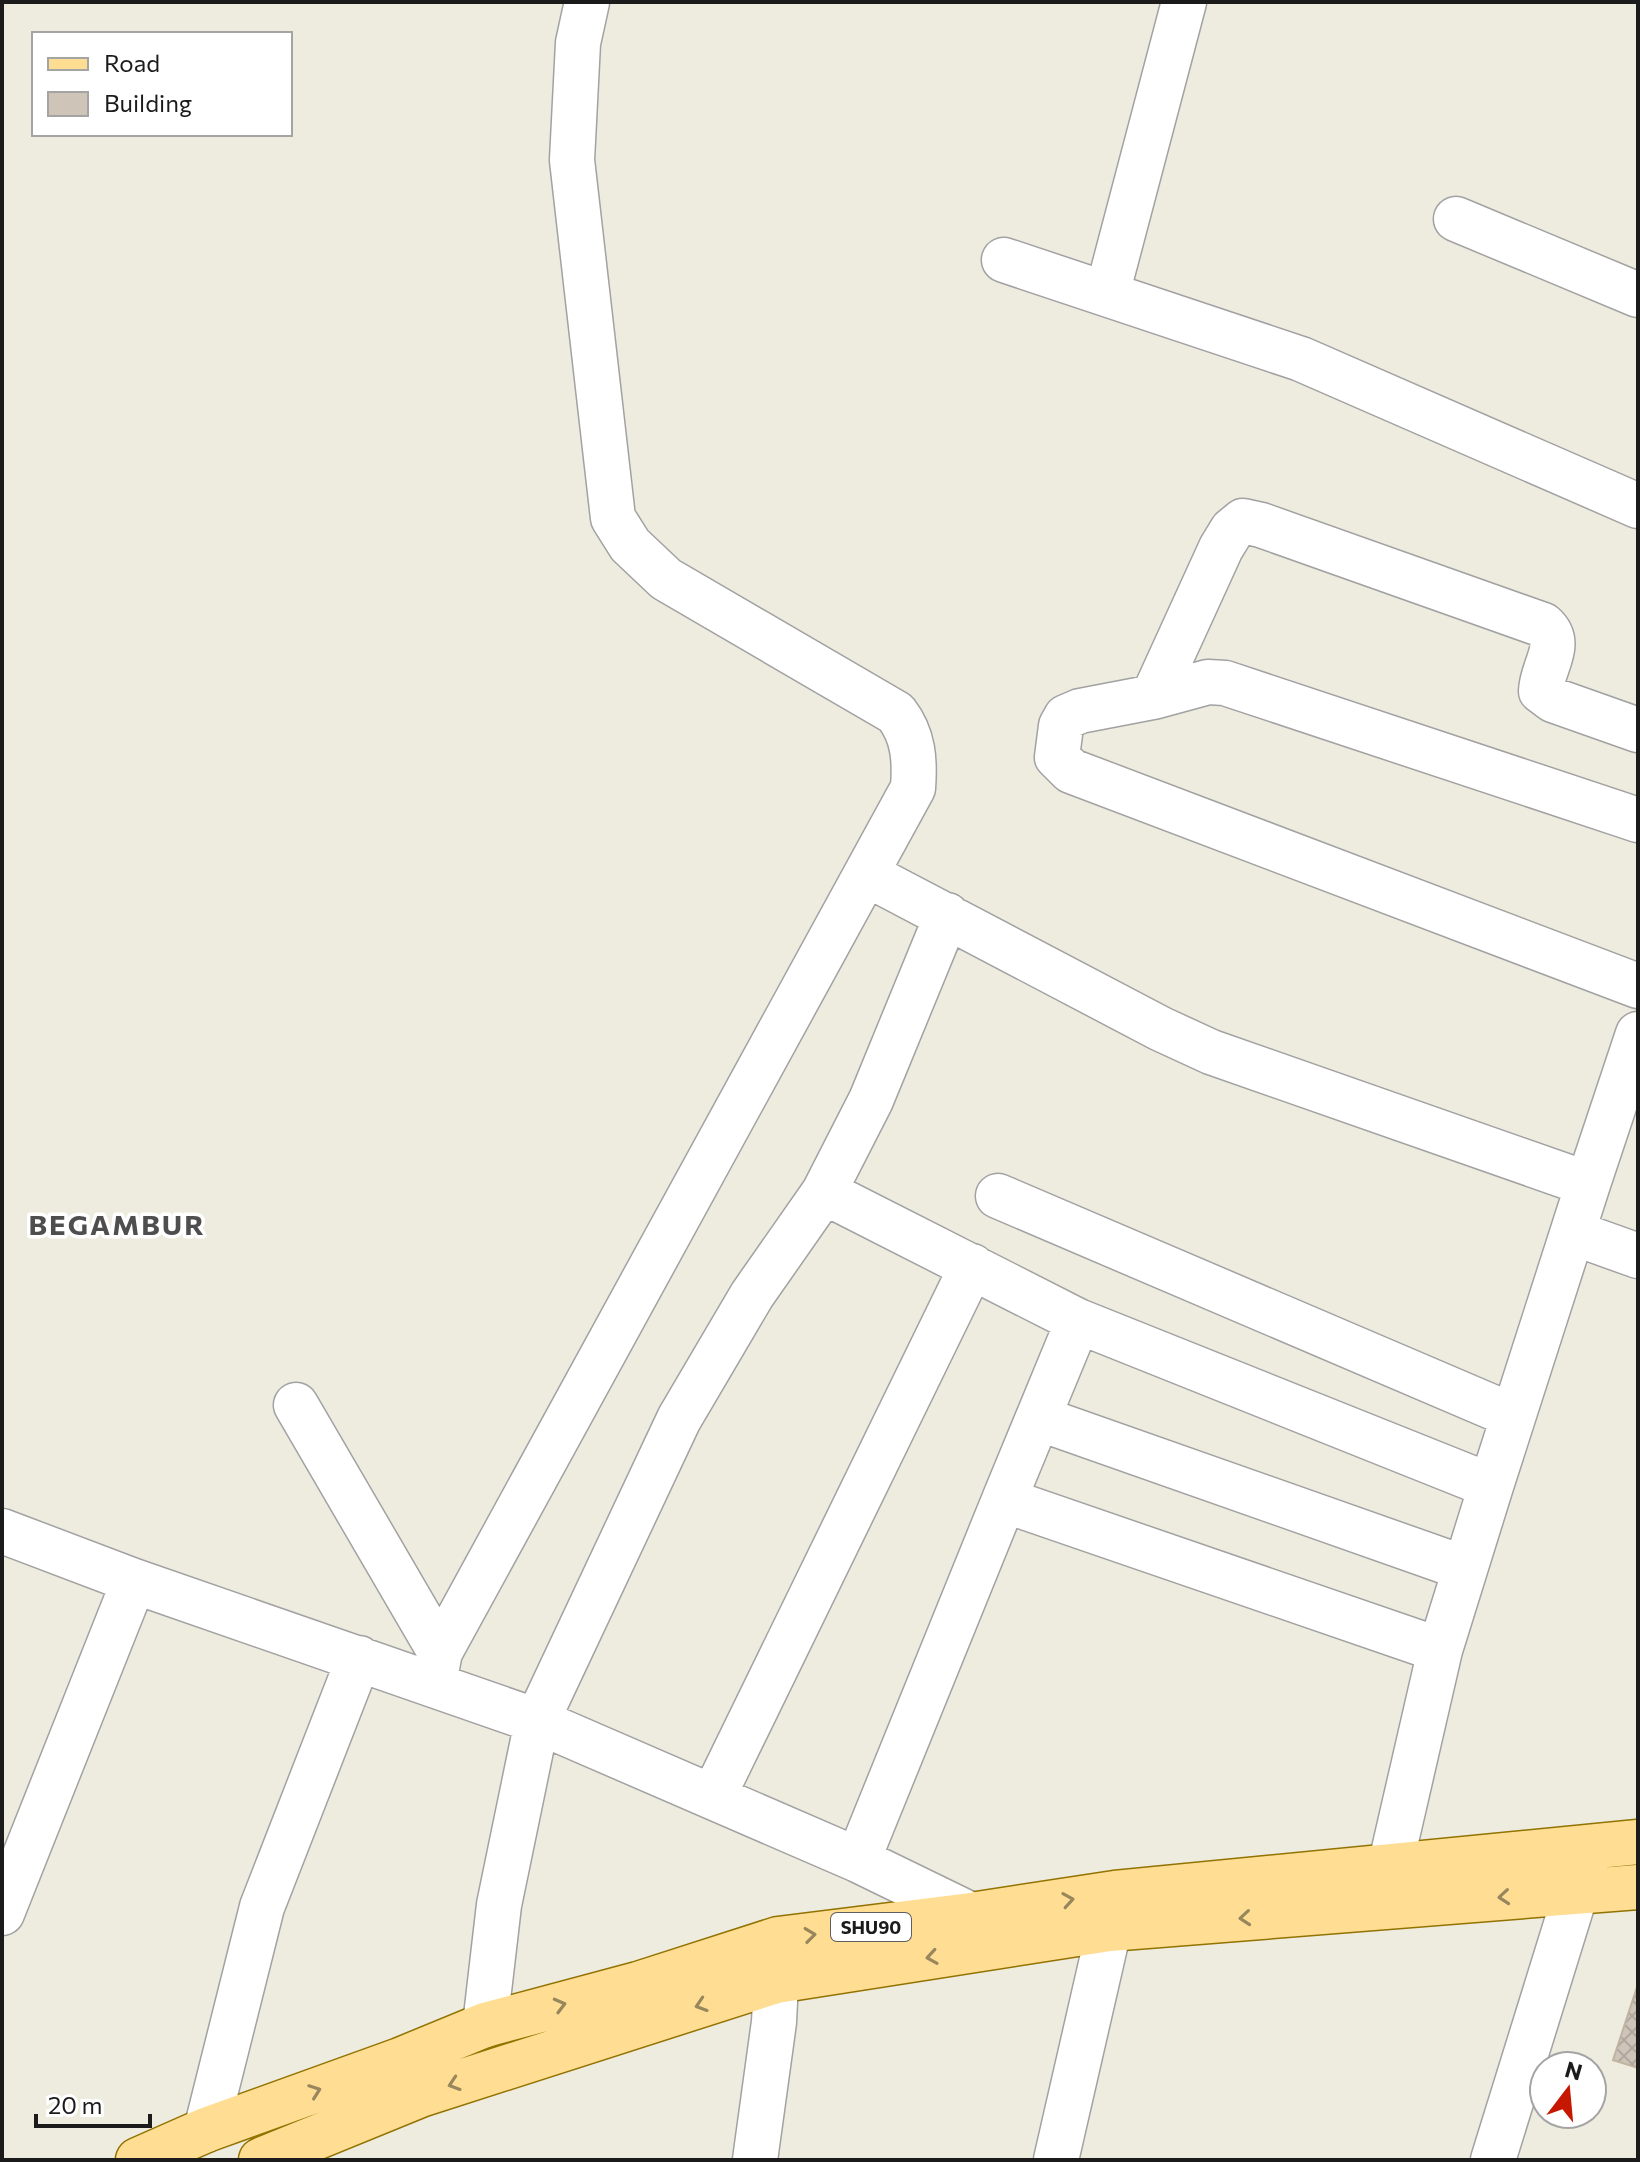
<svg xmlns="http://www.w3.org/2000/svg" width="1640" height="2162" font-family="Commissioner,sans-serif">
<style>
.building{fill:url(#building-cross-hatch);stroke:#c1b3a1;stroke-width:2}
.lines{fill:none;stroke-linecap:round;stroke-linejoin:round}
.minor-casing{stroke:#a2a2a2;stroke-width:47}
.major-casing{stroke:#927300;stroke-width:47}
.minor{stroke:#fff;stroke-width:44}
.major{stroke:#ffdd93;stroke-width:44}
.oneway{stroke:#98865d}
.labels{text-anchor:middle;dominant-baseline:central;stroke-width:7;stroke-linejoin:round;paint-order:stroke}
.shield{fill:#fff;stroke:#5f5f5f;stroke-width:2}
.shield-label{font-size:18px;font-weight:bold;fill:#1b1b1b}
.district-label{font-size:28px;font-weight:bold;letter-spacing:2px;fill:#4e4e4e;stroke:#fff}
</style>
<defs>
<pattern id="building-cross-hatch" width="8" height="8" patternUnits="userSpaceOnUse" patternTransform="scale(2)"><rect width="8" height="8" fill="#cec4b8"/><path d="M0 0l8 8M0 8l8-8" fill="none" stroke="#b0a89e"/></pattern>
</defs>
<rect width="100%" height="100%" fill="#eeebdf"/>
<!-- building -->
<path class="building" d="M 1638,1984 L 1638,2068 L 1613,2060 Z"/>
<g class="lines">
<defs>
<path id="minor" d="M 1456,219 L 1638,295
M 1004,260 L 1301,359 L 1638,506
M 1107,294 L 1184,2
M 1153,697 L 1221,548 L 1232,530 L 1243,521 L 1261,525 L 1543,625 C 1565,644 1542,666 1541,691 L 1553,700 L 1638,730
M 1638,820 L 1225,683 L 1208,682 L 1153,697 L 1080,711 L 1066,717 L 1061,726 L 1057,757 L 1071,771 L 1638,986
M 1588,1184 L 1638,1034
M 824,1192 L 871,1100 L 947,915
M 998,1196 L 1513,1416
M 1574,1233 L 1638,1256
M 296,1405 L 440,1652
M 1038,1418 L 1464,1568
M 1004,1500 L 1078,1321
M 2,1531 L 134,1581 L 537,1721 L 858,1860 L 971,1915 L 981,1930
M 434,1683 L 440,1652 L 913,788 C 915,761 914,736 896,713 L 666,579 L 630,545 L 613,518 L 572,160 L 578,43 L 587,2
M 713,1797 L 972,1266
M 858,1860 L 1004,1500 L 1440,1650 L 1491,1486
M 1377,1900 L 1390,1867 L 1440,1650
M 2,1913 L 134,1581
M 485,2025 L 499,1905 L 537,1721 L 679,1419 L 752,1295 L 824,1192 L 1078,1321 L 1491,1486 L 1588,1184 L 1211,1052 L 1161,1029 L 868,875
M 206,2130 L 262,1907 L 359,1658
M 755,2160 L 774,2022 L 776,1981
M 1056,2160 L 1109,1929
M 1493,2160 L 1587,1857"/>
<path id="major" d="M 138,2160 L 206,2130 L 400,2060 L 485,2025 L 638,1984 L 778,1939 L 971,1915 L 1115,1893 L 1638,1842
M 261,2160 L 423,2094 L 776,1981 L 1109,1929 L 1638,1887"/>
</defs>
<!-- minor casing -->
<use href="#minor" class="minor-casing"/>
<!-- major casing -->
<use href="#major" class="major-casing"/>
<!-- minor -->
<use href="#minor" class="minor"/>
<!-- major -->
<use href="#major" class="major"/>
</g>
<!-- one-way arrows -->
<defs><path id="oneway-chevron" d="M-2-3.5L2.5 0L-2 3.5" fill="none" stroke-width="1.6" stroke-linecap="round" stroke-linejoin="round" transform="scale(2)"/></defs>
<g class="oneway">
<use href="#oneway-chevron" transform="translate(1504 1897) rotate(175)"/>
<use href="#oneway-chevron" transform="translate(1068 1900) rotate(-9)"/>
<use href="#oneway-chevron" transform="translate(1245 1918) rotate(175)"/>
<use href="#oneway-chevron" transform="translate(810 1935) rotate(-7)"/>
<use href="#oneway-chevron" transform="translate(932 1957) rotate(171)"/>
<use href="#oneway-chevron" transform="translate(560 2005) rotate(-15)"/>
<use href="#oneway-chevron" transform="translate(701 2005) rotate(162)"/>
<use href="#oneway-chevron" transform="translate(454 2084) rotate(162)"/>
<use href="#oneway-chevron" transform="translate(315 2091) rotate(-20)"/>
</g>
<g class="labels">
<!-- shield labels -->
<rect class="shield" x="831" y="1913" width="80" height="28" rx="6"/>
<g class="shield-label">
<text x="871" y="1927">SHU90</text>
</g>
<!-- district labels -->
<g class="district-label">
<text x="117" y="1224">BEGAMBUR</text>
</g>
</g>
<!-- border -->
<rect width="1640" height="2162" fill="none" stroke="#1b1b1b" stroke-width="8"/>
<!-- legend -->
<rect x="32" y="32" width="260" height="104" fill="#ffffff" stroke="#a4a4a4" stroke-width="2"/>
<rect x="48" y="58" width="40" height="12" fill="#ffdd93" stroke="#a4a4a4" stroke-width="2"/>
<text x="104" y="72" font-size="24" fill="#1b1b1b">Road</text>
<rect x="48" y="92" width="40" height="24" fill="#cec4b8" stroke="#a4a4a4" stroke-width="2"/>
<text x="104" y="112" font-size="24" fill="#1b1b1b">Building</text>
<!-- north arrow -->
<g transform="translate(1568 2090) rotate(16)"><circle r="38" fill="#ffffff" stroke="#a4a4a4" stroke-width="2"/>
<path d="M0-6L14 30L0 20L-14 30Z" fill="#c61700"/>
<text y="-12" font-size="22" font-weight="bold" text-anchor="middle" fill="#1b1b1b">N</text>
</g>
<!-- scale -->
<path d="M36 2114v12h114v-12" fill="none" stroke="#1b1b1b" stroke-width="4"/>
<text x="48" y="2114" font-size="24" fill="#1b1b1b" stroke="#ffffff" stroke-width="6" paint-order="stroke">20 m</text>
</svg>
